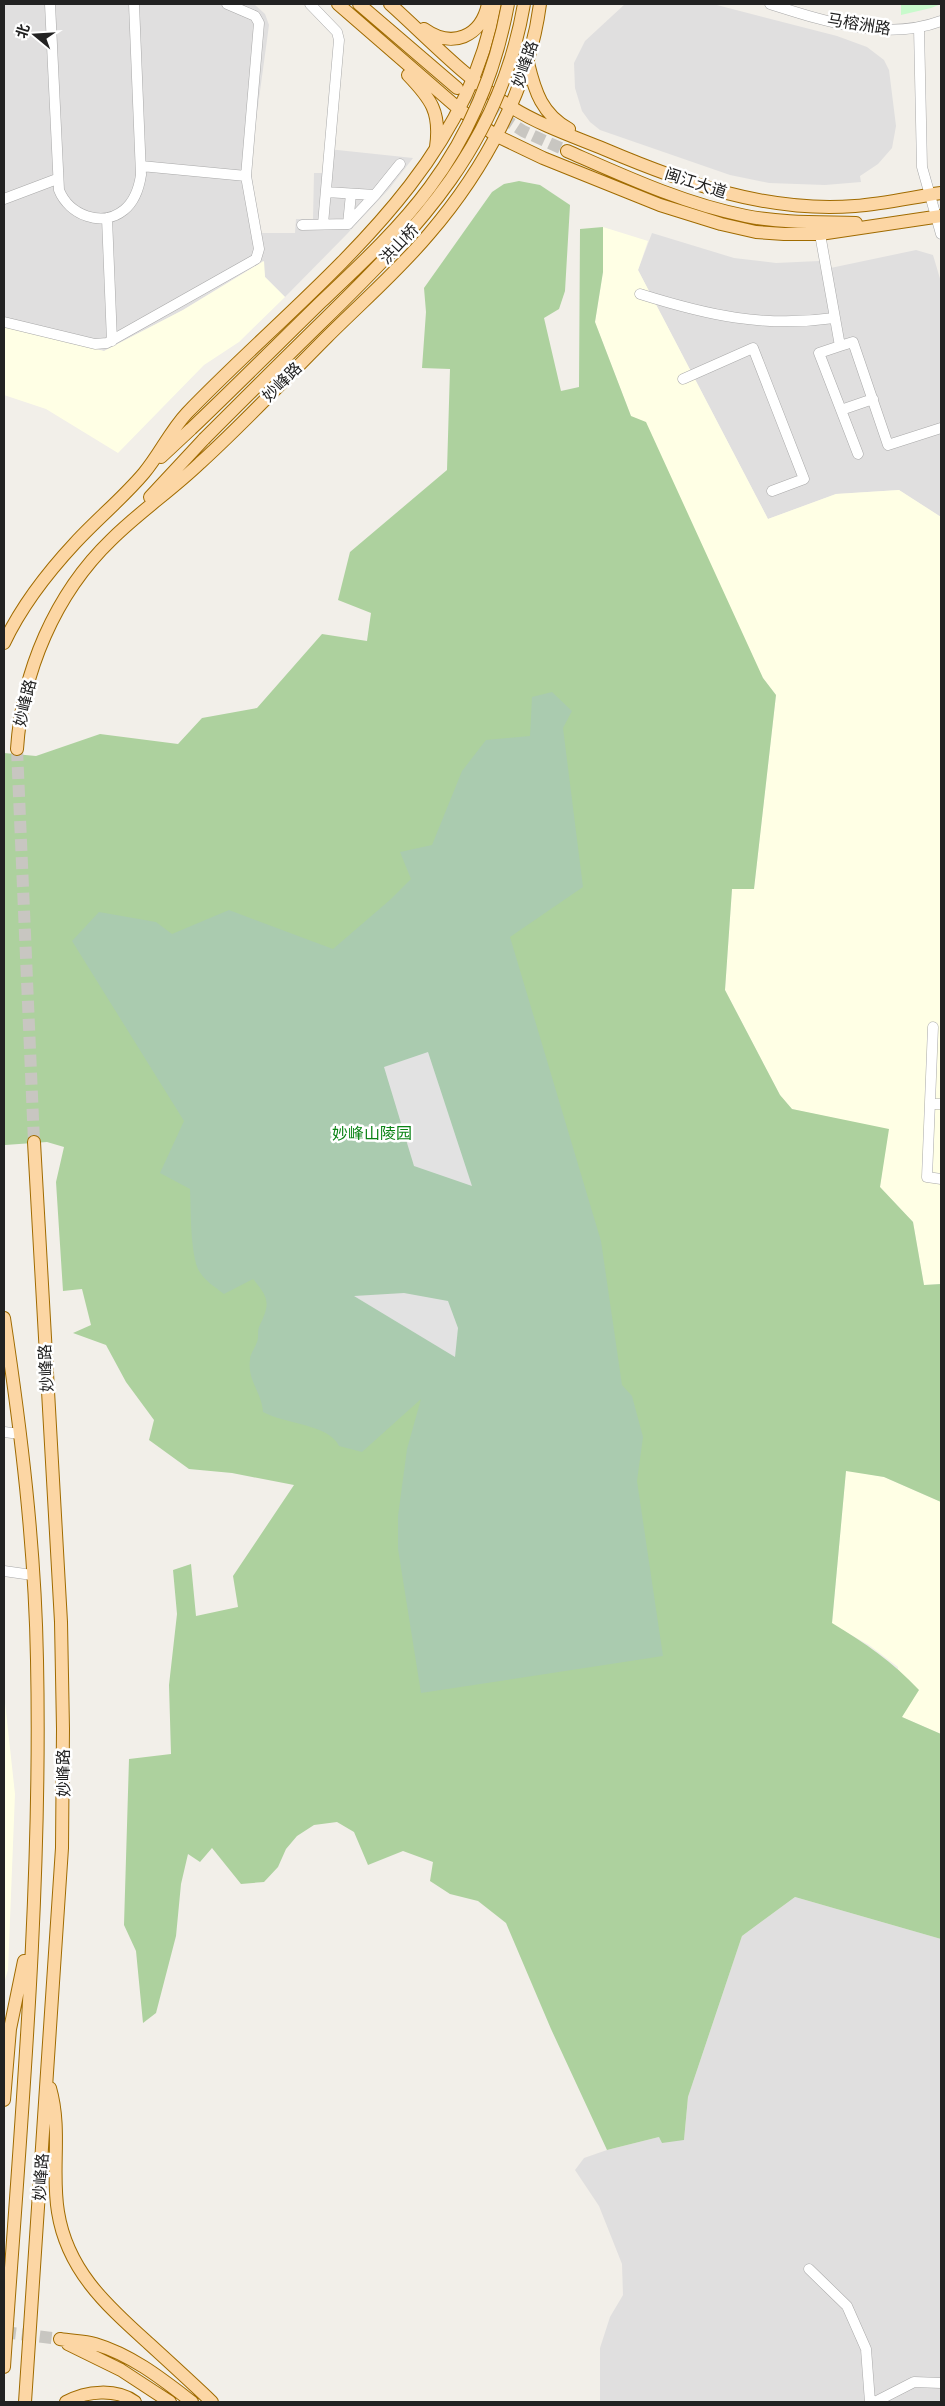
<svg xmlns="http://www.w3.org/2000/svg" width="945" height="2406" font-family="Karla,'Noto Sans SC',sans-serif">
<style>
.residential{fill:#e0dfdf}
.education{fill:#ffffe5}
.forest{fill:#add19e}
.cemetery{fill:#aacbaf}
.park{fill:#c8facc}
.parking{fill:#e2e2e2}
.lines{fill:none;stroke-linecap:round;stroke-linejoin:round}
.major-tunnel{stroke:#c8c6c1;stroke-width:12;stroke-dasharray:12 6;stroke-linecap:butt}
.minor-casing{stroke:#a9a9a9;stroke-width:11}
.major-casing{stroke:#a06b00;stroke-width:14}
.minor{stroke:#fff;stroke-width:10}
.major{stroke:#fcd6a4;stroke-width:12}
.major-bridge-casing{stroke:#a06b00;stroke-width:14;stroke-linecap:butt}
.major-bridge{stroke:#fcd6a4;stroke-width:12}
.labels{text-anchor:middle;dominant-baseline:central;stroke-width:5;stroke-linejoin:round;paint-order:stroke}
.street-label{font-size:16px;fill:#222;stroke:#fff}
.park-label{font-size:16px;fill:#0c8416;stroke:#fff}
</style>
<rect width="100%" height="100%" fill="#f2efe9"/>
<!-- residential -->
<path class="residential" d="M 4,4 L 254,4 L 265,14 L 269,25 L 250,165 L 260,233 L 295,233 L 296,219 L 313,219 L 314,173 L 326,173 L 328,149 L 413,158 L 389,189 L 347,234 L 285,297 L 265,277 L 263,261 L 183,310 L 104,351 L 4,326 Z
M 625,4 L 713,4 L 837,36 L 867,47 L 884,60 L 889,70 L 896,126 L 892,148 L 878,164 L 860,176 L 861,182 L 825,185 L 769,183 L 730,175 L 600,130 L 590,122 L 582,111 L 575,88 L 574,63 L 585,41 Z
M 652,233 L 734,258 L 776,263 L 819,261 L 821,270 L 916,250 L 933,255 L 941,282 L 941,517 L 899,490 L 836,494 L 768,519 L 638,270 Z
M 795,1897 L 941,1939 L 941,2402 L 600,2402 L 600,2348 L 610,2317 L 623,2295 L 622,2264 L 599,2206 L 575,2170 L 584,2158 L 607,2150 L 659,2137 L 684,2140 L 688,2097 L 742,1936 Z"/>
<!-- education -->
<path class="education" d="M 603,227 L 648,241 L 638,270 L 768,519 L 836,494 L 899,490 L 941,517 L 941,1284 L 924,1285 L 913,1222 L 880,1187 L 888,1130 L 792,1109 L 780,1095 L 725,990 L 732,889 L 754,889 L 776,695 L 763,678 L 631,416 L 595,322 L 603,272 Z
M 264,261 L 265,277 L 285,297 L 239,342 L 204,365 L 118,453 L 46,409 L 4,395 L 4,326 L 104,351 L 183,310 Z
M 846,1470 L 884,1477 L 941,1502 L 941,1734 L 902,1717 L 898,1667 L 869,1645 L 832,1624 Z
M 4,1693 L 15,1794 L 8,1970 L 4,1983 Z"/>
<!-- forest -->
<path class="forest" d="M 519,181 L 540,185 L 570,205 L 565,291 L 559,309 L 544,318 L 561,391 L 579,387 L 580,229 L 603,227 L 603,272 L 595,322 L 631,416 L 646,422 L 763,678 L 776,695 L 754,889 L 732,889 L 725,990 L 780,1095 L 792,1109 L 889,1129 L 880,1187 L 913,1222 L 924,1285 L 941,1284 L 941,1502 L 884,1477 L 846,1471 L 832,1623 C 865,1643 893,1662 919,1690 L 902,1717 L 941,1734 L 941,1939 L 795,1897 L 742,1936 L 688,2097 L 684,2140 L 662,2143 L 659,2137 L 607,2150 L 551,2029 L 506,1923 L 478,1901 L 450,1894 L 430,1881 L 433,1862 L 403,1851 L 368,1865 L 354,1832 L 337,1822 L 314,1825 L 297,1836 L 286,1849 L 278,1867 L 264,1882 L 241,1884 L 212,1848 L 200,1862 L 188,1854 L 181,1884 L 176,1936 L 156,2013 L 143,2023 L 136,1951 L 124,1925 L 129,1759 L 171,1754 L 169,1685 L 177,1614 L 173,1570 L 191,1564 L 196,1616 L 238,1607 L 233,1576 L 294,1485 L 232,1473 L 189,1469 L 149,1440 L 154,1420 L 126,1382 L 106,1345 L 73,1333 L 91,1325 L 82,1289 L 63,1291 L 56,1182 L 64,1147 L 47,1142 L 5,1145 L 4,1139 L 4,753 L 36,756 L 100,734 L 178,744 L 202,718 L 257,708 L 322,634 L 367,641 L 371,613 L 338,600 L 350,552 L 447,470 L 450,369 L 422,368 L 426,312 L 424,288 L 492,192 L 504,184 Z"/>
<!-- cemetery -->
<path class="cemetery" d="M 552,692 L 572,711 L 563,728 L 583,887 L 510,937 L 601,1241 L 622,1385 L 632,1396 L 643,1437 L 637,1481 L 663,1656 L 421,1693 L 398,1549 L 398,1516 L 407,1449 L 421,1399 L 362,1452 L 339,1446 C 329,1424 284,1424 263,1412 C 262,1393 247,1380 250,1360 C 250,1354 255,1348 257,1342 C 259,1337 257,1332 259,1327 C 270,1304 270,1299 253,1279 L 224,1294 C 215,1287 205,1281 199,1271 C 190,1254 191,1209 190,1189 L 160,1173 L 184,1121 L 72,941 L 99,912 L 156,922 L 172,934 L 229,910 L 333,949 L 391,899 L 411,879 L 400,852 L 432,845 L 462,771 L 486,740 L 530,736 L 532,697 Z"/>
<!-- park -->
<path class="park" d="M 901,4 L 941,4 L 931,8 L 901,15 Z"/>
<!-- parking -->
<path class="parking" d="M 428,1052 L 472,1186 L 414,1166 L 384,1067 Z
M 404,1293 L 448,1301 L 458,1328 L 455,1357 L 354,1296 Z"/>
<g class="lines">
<!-- major-tunnel -->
<path class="major-tunnel" d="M 457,88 L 523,131 L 567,151
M 17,749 L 34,1142
M 4,2332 L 60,2339"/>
<defs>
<path id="minor" d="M 50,4 L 59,190 C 69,215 102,228 124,210 C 134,202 139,188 141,175 L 134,4
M 310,4 L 337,32 L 339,40 L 323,224
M 770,4 C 824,21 885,42 941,21
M 919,28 L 922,167 L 941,234
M 141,166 L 246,176
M 326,192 L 375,195 L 400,164
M 4,199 L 57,179
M 107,218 L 112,341
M 348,224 L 375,195
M 302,225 L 348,224 L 351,194
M 820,234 L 840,346 L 853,342 L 888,445 L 941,428
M 640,294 C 707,315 763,328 834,318
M 4,322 L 95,344 L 107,343 L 256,259 L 259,249 L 246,176 L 259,23 L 255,16 L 227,4
M 840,346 L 819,353 L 858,454
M 683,379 L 753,348 L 804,479 L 772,491
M 841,410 L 873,399
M 933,1027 L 927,1177 L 941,1179
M 930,1104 L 941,1104
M 4,1432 L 20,1434
M 4,1571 L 32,1575
M 809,2269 L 847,2306 L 866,2349 L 870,2402
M 875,2402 L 914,2382 L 941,2383"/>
<path id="major" d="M 338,4 L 459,109 L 495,135 L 543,158 L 660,205 L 721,224 L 756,232 L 784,234 L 820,234 L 941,216
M 359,4 L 457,88
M 390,4 C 429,39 466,79 511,107 C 540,125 572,136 604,149 C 684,183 767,213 855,206 C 884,204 913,197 941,193
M 424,29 C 452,49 481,37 488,4
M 528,63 C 535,92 542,114 569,129
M 408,75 C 431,99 441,112 436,147
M 567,151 C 624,176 684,204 746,216 C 782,223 819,222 856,223
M 161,457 L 191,429
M 150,497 L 204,439
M 4,643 C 21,607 48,572 75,543 C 97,519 123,498 144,473 C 160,454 170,431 187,413 C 304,291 464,181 495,4
M 17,749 C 22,672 55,594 111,540 C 139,512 172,490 200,463 C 244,423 285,379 327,337 C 361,303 398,271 429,234 C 484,170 529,88 540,4
M 4,1318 C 21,1431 35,1545 37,1660 C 42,1896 20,2132 4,2367
M 50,2088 C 62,2130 51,2171 58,2212 C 67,2269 105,2304 145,2340 C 168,2361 190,2381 212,2402
M 4,2100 L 10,2029 L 24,1961
M 60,2339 C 71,2341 84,2341 95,2344 C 132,2355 162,2379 192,2402
M 68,2344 L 121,2370 L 170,2402
M 25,2402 L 62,1848 L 63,1729 L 61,1622 L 34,1142
M 66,2402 C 86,2391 116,2388 135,2402"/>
</defs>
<!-- minor casing -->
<use href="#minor" class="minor-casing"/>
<!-- major casing -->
<use href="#major" class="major-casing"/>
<!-- minor -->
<use href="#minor" class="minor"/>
<!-- major -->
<use href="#major" class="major"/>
<defs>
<path id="major-bridge" d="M 191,429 C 235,387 278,344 321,302 C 359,266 399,229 430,187 C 470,133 496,69 508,4
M 204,439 C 243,400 283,360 323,321 C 420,226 500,144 524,4"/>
</defs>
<!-- major-bridge casing -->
<use href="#major-bridge" class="major-bridge-casing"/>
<!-- major-bridge -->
<use href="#major-bridge" class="major-bridge"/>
</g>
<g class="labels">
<!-- street labels -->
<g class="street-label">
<text transform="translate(859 24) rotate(9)">马榕洲路</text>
<text transform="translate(525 64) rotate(-71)">妙峰路</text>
<text transform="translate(696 183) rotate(18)">闽江大道</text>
<text transform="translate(399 244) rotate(-47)">洪山桥</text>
<text transform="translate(282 382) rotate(-45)">妙峰路</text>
<text transform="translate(25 703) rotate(-77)">妙峰路</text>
<text transform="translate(46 1368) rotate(-93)">妙峰路</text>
<text transform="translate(63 1773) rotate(-90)">妙峰路</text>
<text transform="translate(41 2177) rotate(-86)">妙峰路</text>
</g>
<!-- park labels -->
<g class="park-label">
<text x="372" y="1133">妙峰山陵园</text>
</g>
</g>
<!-- border -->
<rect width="945" height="2406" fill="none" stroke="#222222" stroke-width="10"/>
<!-- north arrow -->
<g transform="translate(35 35) rotate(288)" stroke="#ffffff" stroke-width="4" paint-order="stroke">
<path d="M0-4L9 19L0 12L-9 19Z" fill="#222222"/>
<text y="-8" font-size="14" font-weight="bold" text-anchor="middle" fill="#222222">北</text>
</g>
</svg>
